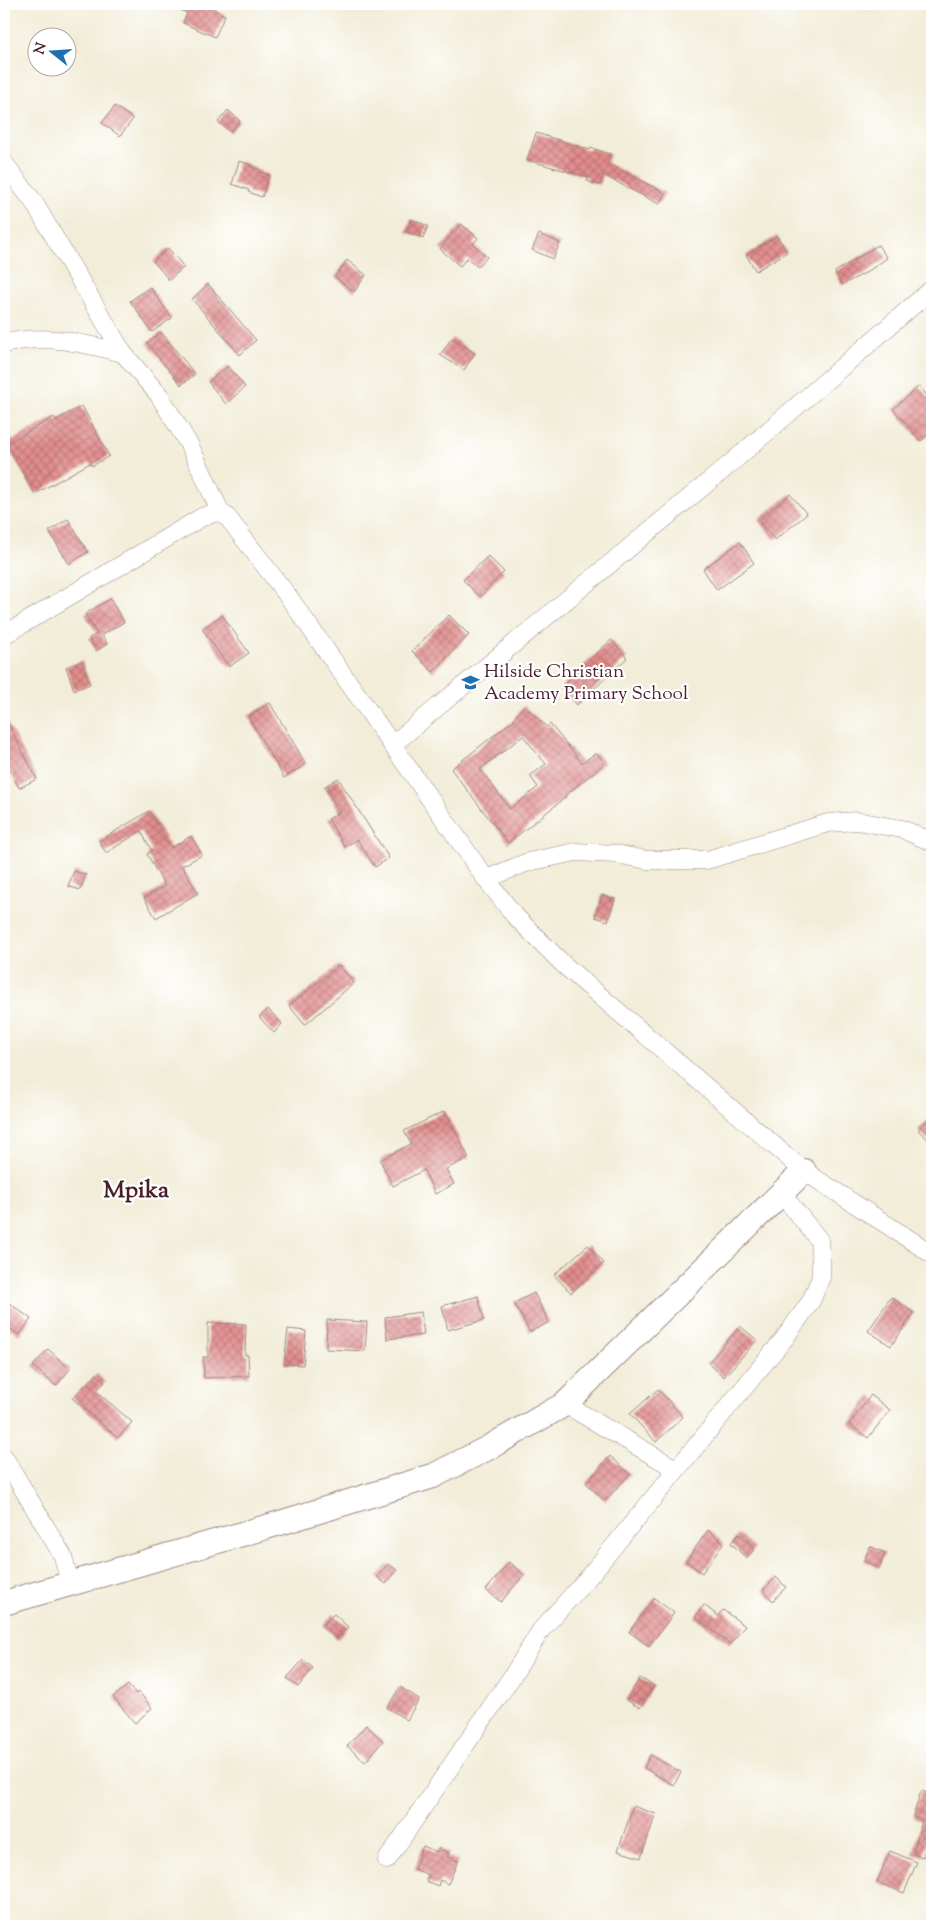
<svg xmlns="http://www.w3.org/2000/svg" width="936" height="1930" font-family="'Sorts Mill Goudy',serif">
<style>
.building{fill:url(#building-cross-hatch);fill-rule:evenodd}
.lines{fill:none;stroke-linecap:round;stroke-linejoin:round}
.minor-casing{stroke:#9e8682;stroke-width:19}
.secondary-casing{stroke:#9e8682;stroke-width:26}
.minor{stroke:#fff;stroke-width:18}
.secondary{stroke:#fff;stroke-width:24}
.labels{text-anchor:middle;dominant-baseline:central;stroke-width:4.5;stroke-linejoin:round;paint-order:stroke}
.poi-label{font-size:19px;fill:#4a1f2b;stroke:#fff;text-anchor:start}
.district-label{font-size:24px;font-weight:bold;fill:#4a1f2b;stroke:#fff}
</style>
<defs>
<pattern id="building-cross-hatch" width="8" height="8" patternUnits="userSpaceOnUse" patternTransform="scale(1.25)"><rect width="8" height="8" fill="#e28e8d"/><path d="M0 0l8 8M0 8l8-8" fill="none" stroke="#b97373"/></pattern>
</defs>
<rect width="100%" height="100%" fill="#fff"/>
<filter id="ink" filterUnits="userSpaceOnUse"><feTurbulence type="fractalNoise" baseFrequency=".02" numOctaves="2"/><feDisplacementMap in="SourceGraphic" scale="10" xChannelSelector="R" yChannelSelector="G"/><feConvolveMatrix kernelMatrix="1 2 1 2 8 2 1 2 1" color-interpolation-filters="sRGB"/></filter>
<filter id="wash" filterUnits="userSpaceOnUse"><feTurbulence type="fractalNoise" baseFrequency=".0096" numOctaves="4" result="noise"/><feDisplacementMap in="SourceGraphic" scale="20" xChannelSelector="R" yChannelSelector="G"/><feGaussianBlur stdDeviation="1.12" result="paint"/><feColorMatrix in="noise" values="0 0 0 0 0 0 0 0 0 0 0 0 0 0 0 0 0 1.4 0 .05"/><feComposite in="paint" operator="in"/></filter>
<g filter="url(#wash)">
<rect width="100%" height="100%" fill="#f2edd8"/>
<g id="blocks">
<!-- building -->
<path class="building" d="M 167,4 L 217,4 L 214,10 L 225,15 L 215,37 L 183,23 L 187,13 Z
M 115,106 L 133,119 L 120,136 L 102,123 Z
M 228,110 L 240,121 L 230,132 L 218,122 Z
M 536,133 L 590,150 L 591,148 L 610,154 L 607,163 L 665,193 L 659,204 L 603,175 L 600,185 L 587,181 L 588,177 L 527,160 Z
M 239,161 L 251,165 L 250,166 L 260,170 L 260,172 L 269,175 L 262,197 L 248,192 L 249,190 L 232,184 Z
M 411,219 L 428,226 L 423,238 L 406,232 Z
M 461,224 L 478,238 L 473,244 L 487,257 L 478,267 L 467,258 L 460,266 L 440,249 Z
M 539,234 L 560,243 L 553,259 L 532,250 Z
M 777,236 L 787,252 L 756,271 L 746,255 Z
M 878,245 L 887,258 L 867,272 L 842,285 L 835,272 Z
M 168,248 L 184,267 L 169,280 L 153,261 Z
M 347,260 L 366,275 L 354,292 L 335,277 Z
M 208,284 L 256,340 L 240,355 L 192,299 Z
M 150,287 L 172,318 L 152,332 L 130,301 Z
M 161,332 L 195,374 L 181,385 L 147,343 Z
M 452,338 L 475,353 L 464,370 L 440,355 Z
M 228,366 L 245,387 L 226,404 L 208,382 Z
M 919,386 L 932,401 L 932,431 L 921,441 L 893,409 Z
M 82,406 L 109,456 L 92,466 L 90,463 L 35,494 L 6,444 L 54,417 L 56,420 Z
M 790,494 L 807,514 L 775,540 L 758,520 Z
M 68,519 L 88,552 L 69,564 L 49,531 Z
M 740,542 L 754,563 L 717,590 L 703,569 Z
M 488,556 L 504,572 L 480,597 L 463,580 Z
M 110,599 L 124,622 L 102,635 L 107,644 L 96,651 L 89,638 L 97,634 L 85,614 Z
M 222,615 L 249,653 L 229,667 L 202,629 Z
M 449,615 L 469,635 L 433,672 L 412,651 Z
M 611,640 L 627,658 L 577,705 L 561,687 Z
M 82,661 L 90,684 L 74,690 L 66,667 Z
M 270,703 L 306,764 L 284,778 L 248,716 Z
M 524,706 L 547,727 L 550,724 L 582,763 L 596,753 L 605,763 L 565,796 L 566,797 L 508,843 L 451,769 L 515,719 L 514,718 ZM 523,736 L 546,764 L 530,776 L 538,787 L 510,809 L 480,769 Z
M 4,716 L 37,779 L 19,788 L 4,759 Z
M 338,778 L 389,858 L 375,867 L 357,839 L 345,847 L 328,819 L 340,812 L 324,787 Z
M 149,811 L 171,848 L 191,836 L 202,855 L 182,866 L 198,893 L 156,918 L 144,898 L 165,886 L 147,854 L 152,851 L 141,831 L 106,853 L 99,841 Z
M 74,871 L 86,875 L 80,890 L 68,886 Z
M 602,895 L 615,899 L 608,921 L 595,917 Z
M 339,965 L 354,983 L 305,1025 L 289,1006 Z
M 268,1009 L 282,1024 L 274,1033 L 259,1017 Z
M 445,1111 L 469,1158 L 446,1169 L 454,1184 L 435,1194 L 424,1170 L 393,1186 L 380,1160 L 411,1144 L 404,1131 Z
M 932,1115 L 932,1143 L 918,1130 Z
M 588,1245 L 604,1263 L 571,1293 L 554,1275 Z
M 534,1293 L 549,1322 L 530,1332 L 514,1303 Z
M 478,1296 L 484,1320 L 448,1330 L 442,1306 Z
M 891,1297 L 914,1313 L 891,1346 L 868,1331 Z
M 4,1299 L 31,1319 L 19,1335 L 4,1324 Z
M 421,1312 L 424,1335 L 387,1339 L 385,1317 Z
M 327,1320 L 367,1322 L 365,1351 L 326,1349 Z
M 208,1323 L 246,1324 L 245,1355 L 248,1355 L 249,1376 L 204,1378 L 203,1357 L 208,1357 Z
M 740,1326 L 757,1340 L 724,1377 L 708,1363 Z
M 288,1329 L 306,1331 L 303,1365 L 284,1364 Z
M 48,1349 L 70,1369 L 56,1386 L 33,1366 Z
M 97,1374 L 105,1382 L 96,1391 L 132,1422 L 118,1438 L 72,1398 Z
M 658,1389 L 683,1417 L 656,1442 L 630,1414 Z
M 871,1395 L 890,1410 L 868,1438 L 849,1424 Z
M 610,1456 L 630,1474 L 605,1501 L 586,1483 Z
M 708,1530 L 724,1543 L 702,1573 L 686,1561 Z
M 739,1534 L 755,1549 L 746,1558 L 731,1543 Z
M 870,1546 L 885,1553 L 879,1568 L 864,1561 Z
M 509,1562 L 524,1575 L 501,1602 L 486,1590 Z
M 388,1564 L 397,1570 L 386,1584 L 377,1577 Z
M 776,1577 L 786,1587 L 773,1601 L 763,1590 Z
M 654,1598 L 674,1613 L 649,1646 L 629,1632 Z
M 704,1605 L 718,1616 L 723,1610 L 745,1626 L 730,1644 L 695,1617 Z
M 334,1614 L 348,1627 L 337,1639 L 323,1625 Z
M 303,1660 L 313,1668 L 298,1687 L 287,1678 Z
M 640,1678 L 654,1686 L 640,1708 L 626,1700 Z
M 128,1685 L 136,1694 L 139,1692 L 152,1708 L 135,1723 L 113,1697 Z
M 400,1687 L 419,1699 L 407,1720 L 387,1708 Z
M 366,1725 L 383,1741 L 365,1762 L 347,1746 Z
M 650,1755 L 681,1772 L 674,1785 L 644,1768 Z
M 921,1791 L 932,1794 L 932,1825 L 923,1857 L 913,1854 L 922,1820 L 913,1817 Z
M 633,1806 L 656,1814 L 641,1858 L 618,1851 Z
M 423,1846 L 437,1852 L 439,1848 L 449,1853 L 447,1857 L 458,1861 L 448,1884 L 440,1880 L 438,1886 L 426,1881 L 429,1875 L 414,1869 Z
M 890,1851 L 917,1862 L 904,1893 L 877,1882 Z"/>
</g>
</g>
<g filter="url(#ink)">
<use href="#blocks" fill-opacity="0" stroke="#9e8682" stroke-width="1"/>
<g class="lines">
<defs>
<path id="minor" d="M 4,163 L 33,201 L 123,353 L 159,395 L 190,446 L 220,511 L 228,518 L 288,596 L 486,879 L 514,915 L 564,965 L 804,1171 L 932,1254
M 4,344 C 45,333 82,343 123,353
M 4,635 L 202,517 L 220,511
M 392,745 L 730,464 L 932,289
M 486,879 L 528,862 L 576,852 L 616,854 L 647,860 L 707,860 L 828,823 L 857,821 L 902,829 L 932,842
M 565,1404 L 676,1469
M 4,1457 L 63,1556 L 70,1584
M 387,1860 L 513,1675 L 541,1630 L 586,1580 L 784,1339 L 811,1301 L 821,1277 L 821,1262 L 819,1240 L 781,1193"/>
<path id="secondary" d="M 4,1603 L 280,1523 L 433,1476 L 488,1448 L 565,1404 L 804,1171"/>
</defs>
<!-- minor casing -->
<use href="#minor" class="minor-casing"/>
<!-- secondary casing -->
<use href="#secondary" class="secondary-casing"/>
<!-- minor -->
<use href="#minor" class="minor"/>
<!-- secondary -->
<use href="#secondary" class="secondary"/>
</g>
</g>
<!-- icons -->
<defs>
<symbol id="school-bare" viewBox="-9 -9 18 18"><path d="M0-5L7-2L0 1L-7-2ZM-4 1L0 2.5L4 1V4Q0 6-4 4Z" fill="#1f6fb2" stroke="#fff" stroke-width="2.5" paint-order="stroke"/></symbol>
</defs>
<g fill-rule="evenodd">
<use href="#school-bare" x="458" y="670" width="25" height="25"/>
</g>
<g class="labels">
<!-- poi labels -->
<g class="poi-label">
<text x="484" y="672">Hilside Christian<tspan x="484" dy="22">Academy Primary School</tspan></text>
</g>
<!-- district labels -->
<g class="district-label">
<text x="136" y="1191">Mpika</text>
</g>
</g>
<!-- margin -->
<rect width="936" height="1930" fill="none" stroke="#fff" stroke-width="20"/>
<!-- north arrow -->
<g transform="translate(52 52) rotate(287)"><circle r="24" fill="#ffffff" stroke="#b7a5aa"/>
<path d="M0-4L9 19L0 12L-9 19Z" fill="#1f6fb2"/>
<text y="-8" font-size="14" font-weight="bold" text-anchor="middle" fill="#4a1f2b">N</text>
</g>
</svg>
